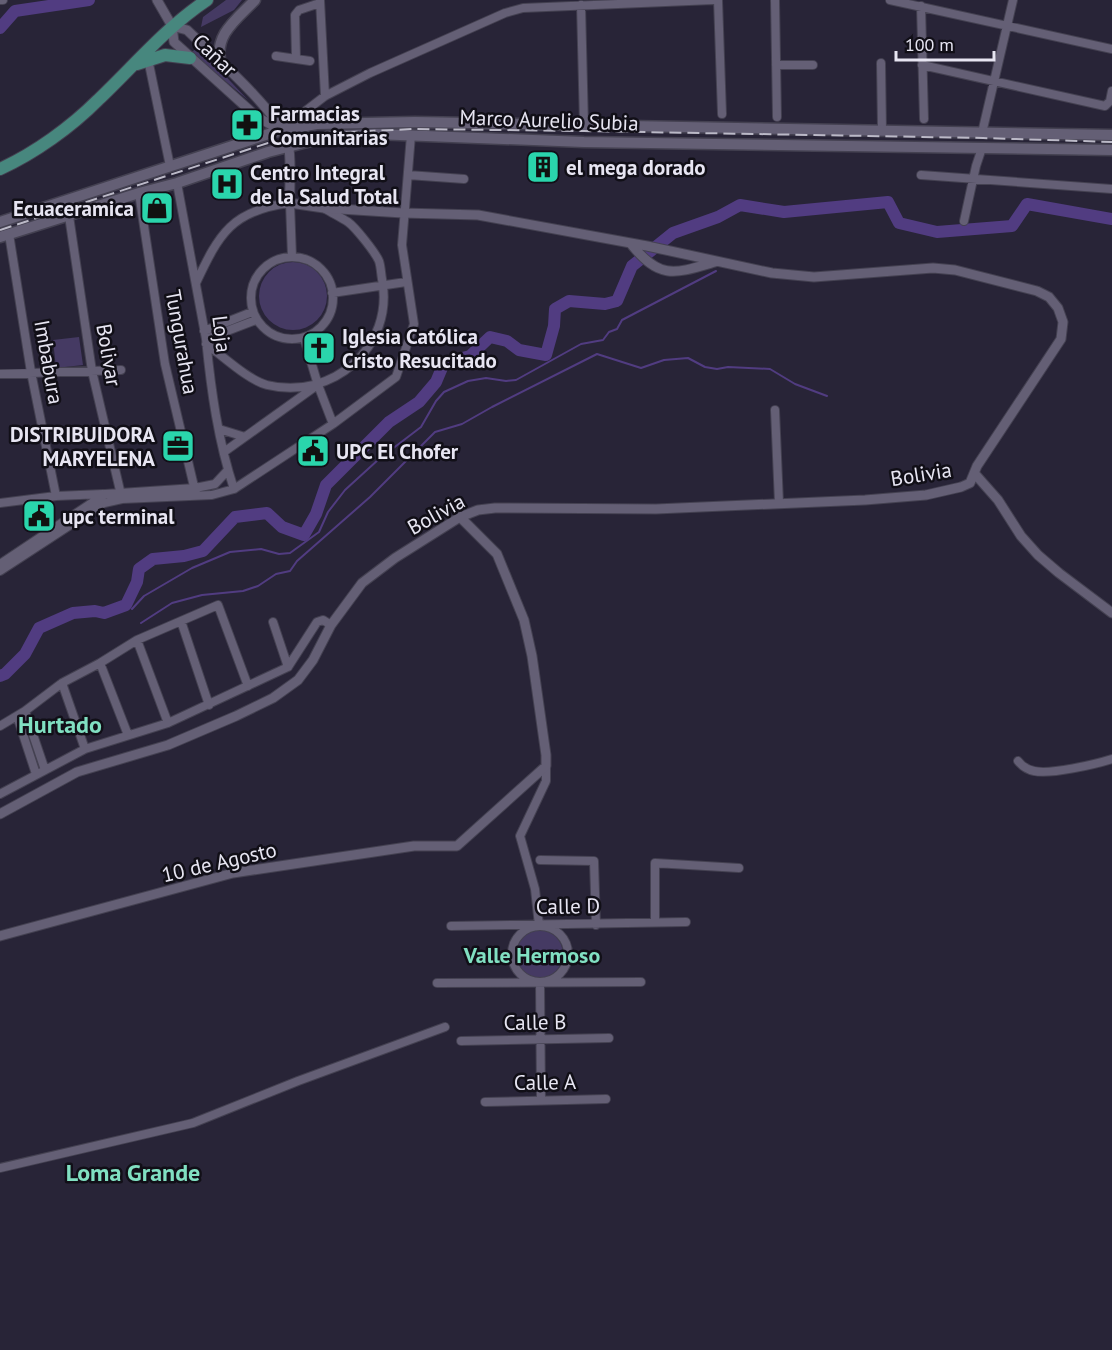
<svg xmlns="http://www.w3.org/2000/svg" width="1112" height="1350" font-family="'PT Sans',sans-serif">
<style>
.green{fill:#453a63}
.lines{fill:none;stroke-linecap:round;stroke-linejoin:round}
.stream{stroke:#513c81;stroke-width:2}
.river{stroke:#513c81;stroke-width:12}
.minor-casing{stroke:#444151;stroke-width:10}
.tertiary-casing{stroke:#444151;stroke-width:11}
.secondary-casing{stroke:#444151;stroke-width:13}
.primary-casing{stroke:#444151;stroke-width:14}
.minor{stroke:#645f75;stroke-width:8}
.tertiary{stroke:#645f75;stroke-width:9}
.secondary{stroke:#645f75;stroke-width:10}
.primary{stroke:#47877e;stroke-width:12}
.rail{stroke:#bbb9c7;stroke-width:2;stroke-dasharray:12 6;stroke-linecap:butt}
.labels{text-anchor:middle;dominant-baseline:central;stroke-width:5;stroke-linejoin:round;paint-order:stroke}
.street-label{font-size:21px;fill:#e7e5f2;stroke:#110f17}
.poi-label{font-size:21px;font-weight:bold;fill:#e7e5f2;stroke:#110f17;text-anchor:start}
.neighbourhood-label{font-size:22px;font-weight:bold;fill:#81e0c2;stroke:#110f17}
.quarter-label{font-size:24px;font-weight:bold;fill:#81e0c2;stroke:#110f17}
</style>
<rect width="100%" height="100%" fill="#282437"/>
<!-- green -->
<path class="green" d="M 226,0 L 242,0 L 234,10 L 201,27 L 203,17 Z
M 197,48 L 200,49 L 248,100 L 193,54 L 193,51 Z
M259 296a34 34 0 1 1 68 0a34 34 0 1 1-68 0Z
M 79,337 L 83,365 L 56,368 L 53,340 Z
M515 954a24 24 0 1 1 48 0a24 24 0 1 1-48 0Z"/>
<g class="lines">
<!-- stream -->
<path class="stream" d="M 132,609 L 144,596 L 192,568 L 230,552 L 261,549 L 279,554 L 290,553 L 319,532 L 328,512 L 345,490 L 379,459 L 421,427 L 436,401 L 444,392 L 468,381 L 486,378 L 506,381 L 516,380 L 581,344 L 603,340 L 609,332 L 617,329 L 622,320 L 716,271
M 141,623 L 172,603 L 202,595 L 243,591 L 258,586 L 276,574 L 290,571 L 297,561 L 370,497 L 435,432 L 462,424 L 492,407 L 597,354 L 641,368 L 664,360 L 688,358 L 705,367 L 717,369 L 728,367 L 770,369 L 795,384 L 827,396"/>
<!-- river -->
<path class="river" d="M 0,28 L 15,11 L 89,0
M 0,676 L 5,674 L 25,654 L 39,628 L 73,613 L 95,611 L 104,613 L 126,605 L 137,582 L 139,569 L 153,559 L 184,556 L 203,551 L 235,517 L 267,513 L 282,527 L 304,535 L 316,514 L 326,485 L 389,422 L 419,402 L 436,382 L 444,363 L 470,356 L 490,337 L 507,341 L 519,350 L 546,355 L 554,326 L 555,309 L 569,301 L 605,304 L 617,301 L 632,266 L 673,233 L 718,217 L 740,205 L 784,212 L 888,202 L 899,223 L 937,232 L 1012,226 L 1027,204 L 1112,219"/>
<defs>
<path id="minor" d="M 0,0 L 3,0
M 320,0 L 325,96
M 718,0 L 722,114
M 775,0 L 777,117
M 890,0 L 1112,49
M 581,5 L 584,125
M 921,6 L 924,119
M 276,56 L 310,61
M 296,58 L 295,15 L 299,10 L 320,3
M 148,59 L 170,166
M 881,63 L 882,131
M 776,65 L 813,65
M 922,65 L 1105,106 L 1110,101 L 1112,91
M 282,129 L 325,96 L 370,73 L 505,13 L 523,8 L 713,0
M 982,133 L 1013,0
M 408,175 L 464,179
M 921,175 L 1112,189
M 177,183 L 206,339 C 211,390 218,441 234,489
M 139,193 L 165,364 L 196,495
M 69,216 L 92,371 L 122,499
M 964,221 L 976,166 L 982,148
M 9,234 L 31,372 L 56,496
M251 298a41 41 0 1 1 82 0a41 41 0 1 1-82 0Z
M 196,283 C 219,234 232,210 290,203 L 292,257
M 332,293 L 406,282
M 204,331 L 252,312
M 304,338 L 318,385 L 333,424
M 206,339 L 256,320
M 206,344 C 223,356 248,380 267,385 C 332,401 395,347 382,279 C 381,274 381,267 379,261 C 375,252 356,228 348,222 C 340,217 332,213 324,208
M 0,374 L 121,370
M 775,410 L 779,503
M 219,429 L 245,437
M 224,452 L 316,386
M 0,503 L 56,496 L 103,494
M 0,564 L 105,494 L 195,488 L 215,484 L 228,470
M 0,571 L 104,503 L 122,499 L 212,495 L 234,489 L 333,424 L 396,377 L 414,324 L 402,245 L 411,135
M 181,621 L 209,705
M 273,622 L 288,667
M 137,640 L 168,723
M 100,663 L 128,735
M 62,683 L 85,749
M 25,711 L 45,770
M 17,716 L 36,774
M 0,726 L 25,711 L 62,683 L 100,663 L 137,640 L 218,605 L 248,686
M 1018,761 C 1022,766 1028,770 1034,771 C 1050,775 1096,764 1112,759
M 0,794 L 85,749 L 168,723 L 288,667 L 317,622 L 323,620 L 331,625
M 540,860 L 594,861 L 596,925
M 655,922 L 655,863 L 739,868
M 539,925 L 535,889 L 520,836 L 546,781 L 546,766
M512 954a28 28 0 1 1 56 0a28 28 0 1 1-56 0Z
M 451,926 L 686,922
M 540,982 L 541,1100
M 437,983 L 641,982
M 461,1041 L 609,1038
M 485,1102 L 606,1099
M 0,1168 L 193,1123 L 298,1081 L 445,1027"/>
<path id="tertiary" d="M 157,0 L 172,26 L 174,42 L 257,117 L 279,129
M 631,244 C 660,280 674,274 715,262
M 975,474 L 998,500 L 1021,536 L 1038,555 L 1059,573 L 1112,613
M 0,814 L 77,772 L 168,745 L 236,716 L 273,698 L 298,680 L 313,660 L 331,625 L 362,583 L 395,558 L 460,517 L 478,510 L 495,508 L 656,509 L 865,500 L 926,495 L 961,487 L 970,483 L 977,466 L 1061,339 L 1063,322 L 1058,308 L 1049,297 L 1037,291 L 955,270 L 933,268 L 814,277 L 772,273 L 647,246 L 478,215 L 403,213 L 324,208 L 290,203 C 289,186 292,159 288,143 C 279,112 212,54 187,30 L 172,26
M 0,936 L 233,873 L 414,846 L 457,846 L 546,766 L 546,755 L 532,656 L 524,620 L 497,554 L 460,517"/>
<path id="secondary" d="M 221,64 C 213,35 237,19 255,0
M 302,115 L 307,126
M 249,140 C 258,135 259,127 257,117
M 0,222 L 281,130 L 317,124 L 415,122 L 1112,135
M 0,237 L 139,193 L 177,183 L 268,152 L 331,136 L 374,134 L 584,142 L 1112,150"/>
<path id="primary" d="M 137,64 L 165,55 L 190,58
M 0,169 C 35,153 71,127 98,100 C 134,66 165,28 207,0"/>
</defs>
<!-- minor casing -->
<use href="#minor" class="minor-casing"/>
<!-- tertiary casing -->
<use href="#tertiary" class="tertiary-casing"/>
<!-- secondary casing -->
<use href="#secondary" class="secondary-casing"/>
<!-- primary casing -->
<use href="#primary" class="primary-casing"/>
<!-- minor -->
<use href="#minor" class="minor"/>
<!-- tertiary -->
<use href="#tertiary" class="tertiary"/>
<!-- secondary -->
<use href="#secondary" class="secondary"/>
<!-- primary -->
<use href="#primary" class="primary"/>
<!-- rail -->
<path class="rail" d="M 0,230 L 268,143 L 350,132 L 413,129 L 584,131 L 983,138 L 1112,142"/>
</g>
<!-- icons -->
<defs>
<symbol id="pharmacy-square" viewBox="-11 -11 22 22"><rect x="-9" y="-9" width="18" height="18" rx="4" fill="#2ad5ac" stroke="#110f17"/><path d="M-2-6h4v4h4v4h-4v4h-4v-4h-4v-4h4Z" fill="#111"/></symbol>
<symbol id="building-square" viewBox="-11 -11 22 22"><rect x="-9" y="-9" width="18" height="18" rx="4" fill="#2ad5ac" stroke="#110f17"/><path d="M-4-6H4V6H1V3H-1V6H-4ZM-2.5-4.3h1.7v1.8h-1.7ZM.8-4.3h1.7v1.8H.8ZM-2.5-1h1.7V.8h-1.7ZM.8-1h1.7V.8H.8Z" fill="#111"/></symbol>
<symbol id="hospital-square" viewBox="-11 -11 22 22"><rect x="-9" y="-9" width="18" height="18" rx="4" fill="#2ad5ac" stroke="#110f17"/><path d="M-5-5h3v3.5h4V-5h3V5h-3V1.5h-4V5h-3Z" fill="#111"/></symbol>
<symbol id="shop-square" viewBox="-11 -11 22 22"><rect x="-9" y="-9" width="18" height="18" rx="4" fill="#2ad5ac" stroke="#110f17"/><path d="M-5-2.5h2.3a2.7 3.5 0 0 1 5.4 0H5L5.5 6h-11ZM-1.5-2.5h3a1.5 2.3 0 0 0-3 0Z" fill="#111"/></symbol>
<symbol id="church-square" viewBox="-11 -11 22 22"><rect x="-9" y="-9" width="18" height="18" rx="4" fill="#2ad5ac" stroke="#110f17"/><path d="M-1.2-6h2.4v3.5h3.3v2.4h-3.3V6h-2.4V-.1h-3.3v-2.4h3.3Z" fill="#111"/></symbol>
<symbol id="office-square" viewBox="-11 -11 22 22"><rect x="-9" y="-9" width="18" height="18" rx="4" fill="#2ad5ac" stroke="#110f17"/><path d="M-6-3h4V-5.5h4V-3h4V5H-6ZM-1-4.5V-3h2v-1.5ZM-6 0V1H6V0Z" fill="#111"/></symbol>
<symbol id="civic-square" viewBox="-11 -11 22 22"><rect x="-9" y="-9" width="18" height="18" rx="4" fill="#2ad5ac" stroke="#110f17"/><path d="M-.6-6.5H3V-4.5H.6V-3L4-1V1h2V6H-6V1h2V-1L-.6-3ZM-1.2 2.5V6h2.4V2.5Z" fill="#111"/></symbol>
</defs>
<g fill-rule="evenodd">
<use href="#pharmacy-square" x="228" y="106" width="38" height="38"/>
<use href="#building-square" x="524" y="148" width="38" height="38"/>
<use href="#hospital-square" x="208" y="165" width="38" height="38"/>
<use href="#shop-square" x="138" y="189" width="38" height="38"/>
<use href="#church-square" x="300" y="329" width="38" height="38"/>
<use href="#office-square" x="159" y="427" width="38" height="38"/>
<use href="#civic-square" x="294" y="432" width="38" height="38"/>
<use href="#civic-square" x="20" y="497" width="38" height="38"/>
</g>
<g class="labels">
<!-- street labels -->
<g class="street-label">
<text transform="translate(215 55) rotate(43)">Cañar</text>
<text transform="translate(549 120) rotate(2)">Marco Aurelio Subia</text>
<text transform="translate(222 334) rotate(83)">Loja</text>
<text transform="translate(182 342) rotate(80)">Tungurahua</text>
<text transform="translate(109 355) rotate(80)">Bolivar</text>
<text transform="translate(49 362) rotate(80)">Imbabura</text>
<text transform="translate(921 474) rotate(-9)">Bolivia</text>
<text transform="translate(436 514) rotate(-29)">Bolivia</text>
<text transform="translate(219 862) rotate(-13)">10 de Agosto</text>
<text transform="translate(568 906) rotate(-1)">Calle D</text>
<text transform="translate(535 1022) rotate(-1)">Calle B</text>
<text transform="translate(545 1082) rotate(-1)">Calle A</text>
</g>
<!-- poi labels -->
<g class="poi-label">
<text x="270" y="113">Farmacias<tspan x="270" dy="24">Comunitarias</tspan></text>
<text x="566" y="167">el mega dorado</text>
<text x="250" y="172">Centro Integral<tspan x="250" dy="24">de la Salud Total</tspan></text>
<text x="134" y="208" text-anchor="end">Ecuaceramica</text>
<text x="342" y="336">Iglesia Católica<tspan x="342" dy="24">Cristo Resucitado</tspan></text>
<text x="155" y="434" text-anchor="end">DISTRIBUIDORA<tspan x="155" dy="24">MARYELENA</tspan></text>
<text x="336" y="451">UPC El Chofer</text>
<text x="62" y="516">upc terminal</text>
</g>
<!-- neighbourhood labels -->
<g class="neighbourhood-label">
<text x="532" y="955">Valle Hermoso</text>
</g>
<!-- quarter labels -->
<g class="quarter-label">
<text x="60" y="724">Hurtado</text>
<text x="133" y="1172">Loma Grande</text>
</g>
</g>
<!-- scale -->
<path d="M896 51v9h98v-9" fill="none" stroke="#e7e5f2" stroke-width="3"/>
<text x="905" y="51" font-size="18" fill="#e7e5f2" stroke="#110f17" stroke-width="4.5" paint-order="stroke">100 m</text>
</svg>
